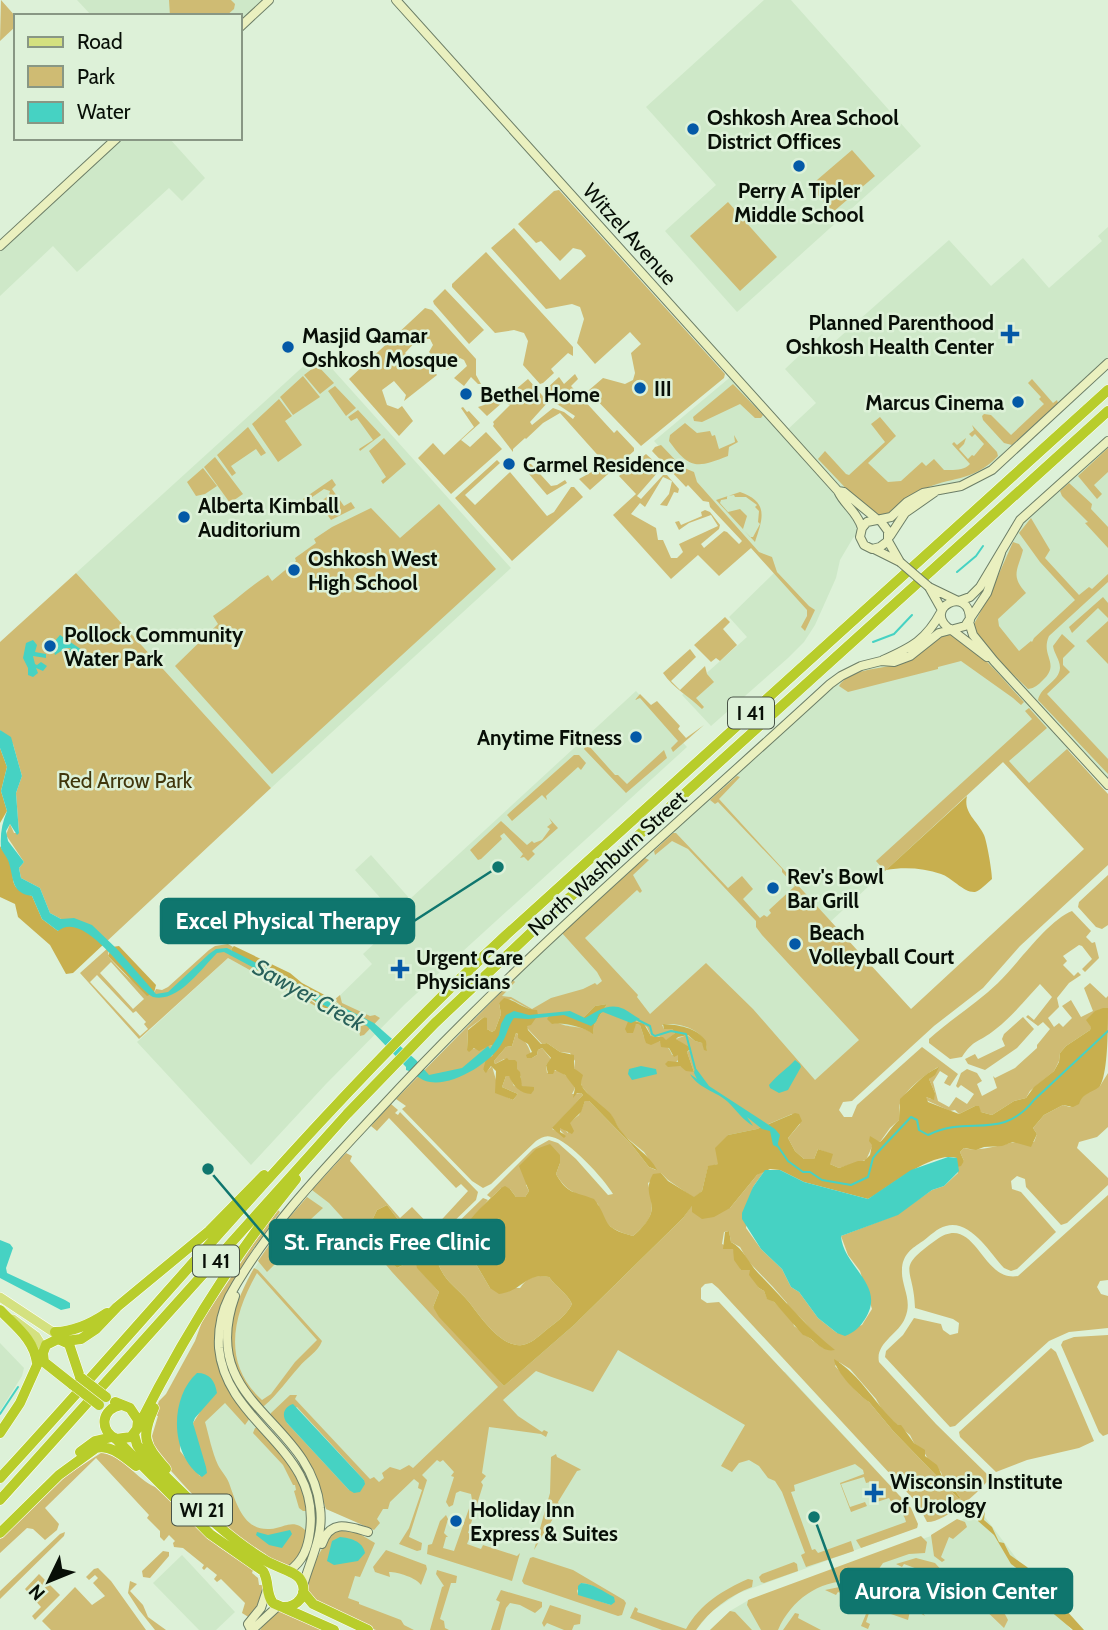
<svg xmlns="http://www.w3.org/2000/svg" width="1108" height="1630" font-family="Cabin,sans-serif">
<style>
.built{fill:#cee8c8}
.green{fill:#cfbb73;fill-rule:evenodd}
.forest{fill:#c8af4e}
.water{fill:#46d2c3}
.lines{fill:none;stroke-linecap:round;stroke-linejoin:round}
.stream{stroke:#46d2c3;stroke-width:2}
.secondary-casing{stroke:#6c7e67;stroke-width:10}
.primary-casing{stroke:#fff;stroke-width:10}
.highway-casing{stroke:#fff;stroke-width:11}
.secondary{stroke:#eaf0bf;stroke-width:8}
.primary{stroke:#d4e180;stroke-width:9}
.highway{stroke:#b8cd2b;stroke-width:10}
.secondary-bridge-casing{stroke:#6c7e67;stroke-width:10;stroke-linecap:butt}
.highway-bridge-casing{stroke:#fff;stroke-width:11;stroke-linecap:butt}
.secondary-bridge{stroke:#eaf0bf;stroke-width:8}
.highway-bridge{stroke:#b8cd2b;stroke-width:10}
.poi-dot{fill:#0459a7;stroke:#ddf1d8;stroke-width:2.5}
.labels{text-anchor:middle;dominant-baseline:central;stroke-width:5;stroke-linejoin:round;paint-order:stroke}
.shield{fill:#ddf1d8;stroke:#485346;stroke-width:2}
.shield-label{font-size:19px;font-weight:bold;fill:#080f07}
.poi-label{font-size:21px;font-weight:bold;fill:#080f07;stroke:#ddf1d8;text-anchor:start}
.street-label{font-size:21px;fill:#080f07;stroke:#ddf1d8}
.park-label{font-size:21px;fill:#40360c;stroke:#ddf1d8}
.water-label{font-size:23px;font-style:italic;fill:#286059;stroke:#ddf1d8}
.leader{fill:none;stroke:#0f766e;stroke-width:2.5}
.callout-dot{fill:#0f766e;stroke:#ddf1d8;stroke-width:2.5}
.callout{fill:#0f766e;stroke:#0f766e;stroke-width:2.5}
.callout-label{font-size:23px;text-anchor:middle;font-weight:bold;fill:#fff}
</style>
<rect width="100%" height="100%" fill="#ddf1d8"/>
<!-- built -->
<path class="built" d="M 77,0 L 270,0 L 240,27 L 240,16 L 92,16 Z
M 764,0 L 791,0 L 921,146 L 737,312 L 665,231 L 716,185 L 646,107 Z
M 117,138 L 169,138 L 205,178 L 182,201 L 169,188 L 77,272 L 53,246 L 0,296 L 0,246 Z
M 1108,227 L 1108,363 L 992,470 L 935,492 L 878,520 L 844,492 L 857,514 L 860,532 L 853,538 L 840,560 L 836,578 L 815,625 L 804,642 L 788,658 L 711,726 L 682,695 L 747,637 L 729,617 L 774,573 L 654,441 L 734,374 L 786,431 L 816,403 L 785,369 L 822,334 L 832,344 L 949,240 L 991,286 L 1023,258 L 1049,288 L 1102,241 L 1098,236 Z
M 318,353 L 511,568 L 271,788 L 76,573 Z
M 1108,441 L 1108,785 L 1073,747 L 1028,788 L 1003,762 L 830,922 L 911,1009 L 738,1160 L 494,992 L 830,684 L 855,669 L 894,662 L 953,631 L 984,655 L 969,622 L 1014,528 Z
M 636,691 L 687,747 L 405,1004 L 326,1084 L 251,1165 L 137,1042 L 228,958 L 324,1011 L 372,964 L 363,954 L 395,924 L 390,919 L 395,914 L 355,870 L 371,855 L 410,899 Z
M 318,1184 L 505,1384 L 574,1320 L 785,1372 L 911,1508 L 918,1527 L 739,1593 L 711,1612 L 696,1630 L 377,1630 L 313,1566 L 324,1542 L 335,1530 L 358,1533 L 363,1524 L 326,1509 L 317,1479 L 304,1455 L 246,1390 L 229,1337 L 247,1280 L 283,1225 Z
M 0,1343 L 24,1368 L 22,1376 L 0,1411 Z
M 228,1390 L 237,1404 L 279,1450 L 308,1509 L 305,1541 L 239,1538 L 197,1420 Z
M 978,1508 L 1071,1630 L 710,1630 L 730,1611 L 747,1601 L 948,1530 Z
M 182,1555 L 235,1612 L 216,1630 L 199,1630 L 153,1583 Z"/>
<!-- green -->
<path class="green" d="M 1,0 L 16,17 L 16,26 L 0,41 Z
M 169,0 L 231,0 L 235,4 L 234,9 L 226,16 L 170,16 Z
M 852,150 L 875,176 L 833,212 L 810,186 Z
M 559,190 L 725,374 L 724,378 L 641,446 L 588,391 L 603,378 L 625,384 L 633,380 L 635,373 L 631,353 L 641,344 L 630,332 L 595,364 L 577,343 L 584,319 L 580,307 L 572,304 L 546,309 L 491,248 L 514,228 L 560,280 L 586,256 L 581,250 L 573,248 L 560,261 L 541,241 L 536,243 L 518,224 L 554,191 Z
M 728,202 L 777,257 L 740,291 L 690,236 Z
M 486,252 L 573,347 L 573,356 L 568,353 L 551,369 L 554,373 L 543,383 L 540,384 L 523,365 L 528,341 L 524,333 L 514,330 L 495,333 L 452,287 L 452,284 Z
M 445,289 L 484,330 L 469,344 L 434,304 L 433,301 Z
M 425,308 L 432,310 L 476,359 L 476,375 L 481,384 L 478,384 L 471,377 L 464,386 L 454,378 L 467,366 L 464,360 L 460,358 L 447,370 L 429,352 L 433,345 L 430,339 L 418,339 L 405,353 L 408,356 L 406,360 L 410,364 L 416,365 L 423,358 L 437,375 L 404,401 L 406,395 L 394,381 L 382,390 L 387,405 L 398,409 L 402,406 L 413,421 L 399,436 L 349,379 Z
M 317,365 L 334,383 L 320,394 L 304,375 Z
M 575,374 L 578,379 L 571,386 L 614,433 L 617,430 L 634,448 L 634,451 L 590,490 L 579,479 L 597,469 L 599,471 L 603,467 L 601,463 L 603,461 L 560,413 L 543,423 L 526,439 L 525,438 L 513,449 L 513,452 L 493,426 L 494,424 L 493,422 L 510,405 L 503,402 L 487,416 L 478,407 L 484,405 L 491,399 L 490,394 L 484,390 L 485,388 L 494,392 L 504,389 L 509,395 L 528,379 L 548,402 L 530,422 L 532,425 L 553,408 L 564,412 L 573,419 L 575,416 L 557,404 L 545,390 L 559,377 L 564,384 Z
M 303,376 L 320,397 L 293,415 L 280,397 Z
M 1032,379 L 1053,403 L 1057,400 L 1058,403 L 1012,445 L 1004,443 L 983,420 L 982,416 L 984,414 L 991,415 L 1011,435 L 1044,404 L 1039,399 L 1041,397 L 1028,383 Z
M 733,384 L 763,415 L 761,418 L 755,418 L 740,404 L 702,422 L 694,421 L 693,417 Z
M 335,386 L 356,408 L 346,416 L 328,391 Z
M 279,399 L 292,416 L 285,421 L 302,445 L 278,462 L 252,424 Z
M 463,407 L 467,412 L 469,411 L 480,423 L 461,440 L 470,447 L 486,432 L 502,449 L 451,494 L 418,458 L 433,443 L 444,455 L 474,427 L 461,408 Z
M 358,410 L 381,435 L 360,451 L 359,449 L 373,440 L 357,418 L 351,421 L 348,417 Z
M 880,417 L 896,436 L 868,463 L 888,482 L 901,481 L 922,462 L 926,466 L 934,459 L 944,470 C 953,470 964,471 970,464 L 952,444 L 954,442 L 957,445 L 966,438 L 964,444 L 959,449 L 968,459 L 972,455 L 974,456 L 984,444 L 975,434 L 972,437 L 969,434 L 974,430 L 972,425 L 997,452 L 998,456 C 972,483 950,476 922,490 C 907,497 897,515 879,515 L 857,500 L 818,459 L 825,451 L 846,474 L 849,475 L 885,442 L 871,424 Z
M 685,423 L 697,433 L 710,431 L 712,436 L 715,435 L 719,449 L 735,442 L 734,435 L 738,442 L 729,447 L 728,456 C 697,468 690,470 669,441 L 670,435 Z
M 248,427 L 266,453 L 261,456 L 256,449 L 231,466 L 236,473 L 232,476 L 217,455 Z
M 384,438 L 406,464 L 383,484 L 381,481 L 386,477 L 369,451 Z
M 661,445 L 682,467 L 694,472 L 697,482 L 759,552 L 772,557 L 777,572 L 809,606 L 815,610 L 805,631 L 801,627 L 807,616 L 807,610 L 751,548 L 719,576 L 698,555 L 671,579 L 613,515 L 636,494 L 619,476 L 646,454 L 657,464 L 658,472 L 637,496 L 641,499 L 663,475 L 667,475 L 679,489 L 678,493 L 674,492 L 667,506 L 660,505 L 669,494 L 672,481 L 663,477 L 645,507 L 640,503 L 631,514 L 656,528 L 658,540 L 663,540 L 671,558 L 677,558 L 683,552 L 679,544 L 718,526 L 711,515 L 689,523 L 679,530 L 675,522 L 679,521 L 681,525 L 702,516 L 701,512 L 705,510 L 710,512 L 720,525 L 719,529 L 701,544 L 704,548 L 724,531 L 727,532 L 739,544 L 742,541 L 710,507 L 709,502 L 703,501 L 688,485 L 686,487 L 652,451 L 655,447 Z
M 1108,448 L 1108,472 L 1094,485 L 1102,494 L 1097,499 L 1078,476 Z
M 215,457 L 243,494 L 230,503 L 204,467 Z
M 497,460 L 500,463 L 465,495 L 475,505 L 510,472 L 547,516 L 554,512 L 571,487 L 574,487 L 583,497 L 512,561 L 455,498 Z
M 527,464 L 531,464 L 551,486 L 557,485 L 565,480 L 567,483 L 547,495 L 523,467 Z
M 203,468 L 217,486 L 205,494 L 196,496 L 187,482 Z
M 332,479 L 336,485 L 332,489 L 344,506 L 351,502 L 355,508 L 331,520 L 319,503 L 329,495 L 330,491 L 324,489 L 305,502 L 303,499 Z
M 1069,483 L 1092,504 L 1091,509 L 1108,527 L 1108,548 L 1085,523 L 1088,522 L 1062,496 L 1060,491 Z
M 740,492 C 769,502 763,518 755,542 L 716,500 ZM 734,495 L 735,497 L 746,497 L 757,505 L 755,507 L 759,511 L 758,522 L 760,524 L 753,537 L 750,537 L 743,529 L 747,516 L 740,509 L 728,512 L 720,503 L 721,500 L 727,499 L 727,496 Z
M 439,504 L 496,569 L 272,774 L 175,666 L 218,624 L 213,616 C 233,603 249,587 268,575 L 272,581 L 296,561 L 295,558 L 316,543 L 314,539 L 332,527 L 371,508 L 400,538 Z
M 1031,518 L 1050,550 L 1045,558 L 1079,595 L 1089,587 L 1092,589 L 1108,574 L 1108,582 L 1049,636 C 1040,656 1061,663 1043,680 C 1038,685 1035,688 1028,689 C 1015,676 975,640 974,624 L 990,594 L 1013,542 L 1019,544 L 1023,550 C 1018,570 1010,575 1026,593 L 998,619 L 999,626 L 1019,651 L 1031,641 L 1032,642 L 1034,638 L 1075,600 L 1040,562 L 1019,533 Z
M 76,573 L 271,788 L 105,943 L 50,913 L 40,888 L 21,878 L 19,868 L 24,862 L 6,835 L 10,824 L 14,833 L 19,833 L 16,793 L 22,776 L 13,744 L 0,730 L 0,642 Z
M 1103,597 L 1108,603 L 1108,618 L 1098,608 L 1072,633 L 1069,627 Z
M 725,617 L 730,622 L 723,629 L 737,645 L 720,661 L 716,658 L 711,662 L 694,645 Z
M 1108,621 L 1108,664 L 1086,641 Z
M 949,634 C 977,645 1004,681 1024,702 L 1021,705 L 1013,698 L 961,661 L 938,667 L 938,669 L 848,692 L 839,686 C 849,669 880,669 898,664 C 919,658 930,639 949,634 Z
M 1062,634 L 1075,646 L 1063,658 L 1063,665 L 1070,672 L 1047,694 L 1108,759 L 1108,774 L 1038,700 C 1041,686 1059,682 1060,668 C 1060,659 1054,654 1053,646 Z
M 690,649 L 696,657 L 671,681 L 680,690 L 705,666 L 707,674 L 714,682 L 696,698 L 704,707 L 702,709 C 690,697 674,689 663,673 Z
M 640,694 L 651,705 L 657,701 L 680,726 L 678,729 L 686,738 L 704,725 L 673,752 L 671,748 L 678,741 L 640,698 L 635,700 Z
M 1029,708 L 1047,728 L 1009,761 L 1029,783 L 1067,749 L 1108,794 L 1108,865 L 1020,946 L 983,988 L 934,1026 L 852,1101 L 843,1102 L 839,1110 L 844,1117 L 852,1117 L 857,1105 L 922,1047 L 958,1074 L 950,1086 L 944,1083 L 948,1076 L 940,1071 L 933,1082 L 938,1101 L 949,1107 L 956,1097 L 967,1104 L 974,1094 L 961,1085 L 958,1088 L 956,1086 L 961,1073 L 967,1069 L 977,1073 L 982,1081 L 977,1084 L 982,1096 L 997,1088 L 993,1076 L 995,1078 L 1015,1068 L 1037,1048 L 1037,1045 L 1050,1029 L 1043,1022 L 1038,1026 L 1026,1017 L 1028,1015 L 1034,1020 L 1052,997 L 1040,984 C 1025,1000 1010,1019 992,1032 C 977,1043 973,1040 962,1057 L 950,1059 L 929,1043 L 929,1039 C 951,1019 976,1004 998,983 C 1018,964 1047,921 1072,911 L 1091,931 L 1086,937 L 1092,943 L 1095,942 L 1099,958 L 1085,972 L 1082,969 L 1092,959 L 1082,946 L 1079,945 L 1063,956 L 1067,961 L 1063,965 L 1074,976 L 1078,972 L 1081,975 L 1069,983 L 1057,998 L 1059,1007 L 1048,1018 L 1054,1027 L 1059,1023 L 1063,1027 L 1072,1018 L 1062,1006 L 1071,1000 L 1081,1017 L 1093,1011 L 1084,988 L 1090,983 L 1106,998 L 1108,996 L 1108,1008 L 1099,1010 L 1090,1030 L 1066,1046 L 1060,1053 L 1059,1061 L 1054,1071 L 1030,1091 L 1026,1098 L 1014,1101 L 992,1115 L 981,1112 L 975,1106 L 959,1114 L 955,1110 L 950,1111 L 926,1100 L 926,1097 L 931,1099 L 935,1093 L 929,1079 L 938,1067 C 926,1074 900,1093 899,1108 C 899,1112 900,1116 899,1120 L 890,1128 L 880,1142 L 875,1140 L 866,1160 L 839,1168 L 830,1164 L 828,1153 L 818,1149 L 814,1159 L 804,1159 L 795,1151 L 788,1138 L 800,1124 L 792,1114 L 757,1129 L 728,1135 L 718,1164 L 708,1167 L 702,1191 L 694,1198 L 668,1180 L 661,1173 L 648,1183 C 654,1211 655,1217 633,1236 C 614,1231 602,1225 598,1204 C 579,1193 568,1195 556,1174 L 560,1163 L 526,1185 L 529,1191 L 525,1197 L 516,1197 L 510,1189 L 501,1188 L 491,1198 L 487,1195 L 533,1149 L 549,1140 L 558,1143 L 576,1159 L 608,1195 L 613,1194 C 605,1180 569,1140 552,1137 C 545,1135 541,1138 536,1141 L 491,1184 L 483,1188 L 472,1181 L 402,1109 L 406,1106 L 396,1099 L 513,980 L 515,982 L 502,996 L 511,997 L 532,1009 L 551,998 L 583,989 L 595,983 L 597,985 L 602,981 L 597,972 L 562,933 L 645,858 L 649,860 L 633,875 L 642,891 L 640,893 L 637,890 L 585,938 L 638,995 L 637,997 L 650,1014 L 706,963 L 753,1009 L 815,1080 L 859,1040 L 762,935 L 756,927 L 756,921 L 688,849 L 672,841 L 655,855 L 654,851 L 673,833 L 676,833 L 728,888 L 742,876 L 753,889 L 743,899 L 760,918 L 764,915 L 767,917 L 771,913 L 769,910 L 795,886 L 782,872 L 782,869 L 718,802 L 715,804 L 710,800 L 737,776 L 740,777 L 719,799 L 911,1009 L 1084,849 L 1003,762 L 885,871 L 876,861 L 1032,719 L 1025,711 ZM 511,999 L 531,1010 L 526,1027 L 542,1044 L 547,1043 L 560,1052 L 570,1053 L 575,1061 L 574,1068 L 578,1072 L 582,1087 L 597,1104 L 611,1115 L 622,1134 L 644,1152 L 656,1170 L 649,1167 L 631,1144 L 589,1101 L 585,1101 L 579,1115 L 569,1123 L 568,1133 L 562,1127 L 559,1129 L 564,1134 L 552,1129 L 583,1095 L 581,1093 L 572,1094 L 575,1088 C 572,1081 564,1073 558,1070 L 547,1073 L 546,1065 L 551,1059 L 542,1048 L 538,1050 L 537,1055 L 532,1058 C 530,1048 525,1039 516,1033 L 512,1046 L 506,1047 L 494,1061 L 495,1064 L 504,1059 L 509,1060 L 521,1077 L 520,1082 L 522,1086 L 527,1088 L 514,1086 L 509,1075 L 506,1076 L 502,1087 L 518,1094 L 513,1100 L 500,1094 L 492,1066 L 486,1072 L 483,1070 L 496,1048 L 491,1045 L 467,1050 L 468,1029 L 484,1017 L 487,1019 L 487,1029 L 492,1032 L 495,1030 L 501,1014 L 499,1003 ZM 607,1004 L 594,1025 L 593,1033 C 577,1024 573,1029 558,1023 L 582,1019 L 595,1006 ZM 635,1020 L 647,1027 L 651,1036 L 659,1036 L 666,1041 L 675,1033 L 672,1029 L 664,1029 L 662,1025 C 678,1021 707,1030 707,1051 L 702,1043 L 695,1041 L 687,1035 L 676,1039 L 691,1050 L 687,1052 L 694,1072 L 680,1066 L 672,1066 L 679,1059 L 678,1055 L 672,1055 C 667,1041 657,1040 644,1037 L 640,1025 L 636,1024 L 634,1026 Z
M 588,742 L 592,745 L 590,747 L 615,775 L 618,775 L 627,784 L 664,750 L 667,758 L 626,793 L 584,749 Z
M 574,755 L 579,755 L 586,763 L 581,770 L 578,767 L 546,796 L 547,800 L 542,795 L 512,821 L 507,815 Z
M 549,818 L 558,828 L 532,851 L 535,854 L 528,861 L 524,857 L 520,858 L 523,854 L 504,833 L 500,836 L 502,839 L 481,859 L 478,860 L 470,850 L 501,821 L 527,845 L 532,841 L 534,843 L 542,840 L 550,829 L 547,827 L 552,823 Z
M 1108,875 L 1108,925 L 1102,929 L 1096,927 L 1078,907 L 1079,902 Z
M 228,944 L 233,947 L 231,949 L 233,955 L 267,976 L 304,995 L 317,1005 L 339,1004 L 334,1000 L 340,995 L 342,1003 L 370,1016 L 375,1015 L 380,1018 L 364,1035 L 360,1036 L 359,1030 L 228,958 L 139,1039 L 80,973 L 109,947 L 108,956 C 122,972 135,986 154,993 L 156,989 L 162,990 L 168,987 L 209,950 L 215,946 ZM 111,962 L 144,999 L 133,1009 L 100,973 ZM 97,975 L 133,1013 L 136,1011 L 146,1022 L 144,1024 L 148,1029 L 140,1036 L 90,982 Z
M 1023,1017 L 1034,1029 L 1017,1048 L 985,1070 L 968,1064 L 965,1059 L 975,1054 L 978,1059 L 1005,1046 L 1002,1039 L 1004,1034 Z
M 1108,1073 L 1108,1127 L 1097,1137 L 1079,1142 L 1077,1148 L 1108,1178 L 1108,1185 L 1067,1223 L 1061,1225 L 1026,1187 L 1025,1179 L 1017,1176 L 1011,1181 L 1012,1189 L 1021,1192 L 1056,1232 L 1017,1269 L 1011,1271 L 1004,1268 C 990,1253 970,1219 946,1226 C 937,1228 930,1236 923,1241 C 912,1248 902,1255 902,1270 C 901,1286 913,1300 905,1318 C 899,1334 875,1343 879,1362 L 936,1424 L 990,1477 C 982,1491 944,1523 927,1522 L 917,1503 L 718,1288 L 712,1283 L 705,1284 L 701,1288 L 701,1299 L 707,1303 L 719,1302 L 911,1508 L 918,1524 L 917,1528 L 861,1548 L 856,1540 L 906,1522 C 904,1511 893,1507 889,1498 L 874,1503 L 873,1499 L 879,1496 L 874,1481 L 866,1483 L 864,1477 L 841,1484 L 850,1507 L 865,1502 L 867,1506 L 851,1512 L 840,1483 L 864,1474 L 863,1470 L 855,1464 L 794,1485 L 795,1491 L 791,1492 L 812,1550 L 815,1549 L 818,1553 L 851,1541 L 854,1551 L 806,1567 L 801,1555 L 805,1553 L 782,1492 L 775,1481 L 768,1478 L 759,1466 L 749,1460 L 739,1463 L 732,1472 L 721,1466 L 745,1425 L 618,1350 L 593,1392 C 574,1384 555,1379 536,1371 L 503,1400 L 518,1416 L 542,1432 L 544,1430 L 548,1432 L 546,1437 L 541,1434 L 489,1427 L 482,1473 L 486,1476 L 481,1482 L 483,1485 L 468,1533 L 471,1534 L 467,1544 L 481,1549 L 483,1545 L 517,1556 L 520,1553 L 512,1581 L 427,1554 L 428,1545 L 432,1544 L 440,1521 L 446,1515 L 448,1519 L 444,1533 L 448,1537 L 446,1537 L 443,1548 L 454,1551 L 472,1500 L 471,1494 L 460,1491 L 456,1493 L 453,1505 L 449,1507 L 446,1502 L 454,1477 L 451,1476 L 454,1472 L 443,1460 L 440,1462 L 437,1460 L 422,1475 L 427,1480 L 409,1537 L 422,1543 L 421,1550 L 417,1551 L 399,1544 L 409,1528 L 422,1490 L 418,1488 L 419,1483 L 414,1479 L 390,1502 L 388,1509 L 383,1509 L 377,1519 L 380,1523 L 374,1530 L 326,1509 L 311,1466 L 301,1451 L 270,1418 L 271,1413 L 290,1395 L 297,1395 L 295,1399 L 370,1479 L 374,1477 L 379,1482 L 384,1478 L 382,1473 L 390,1467 L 400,1470 L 409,1465 L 413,1468 L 498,1387 L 392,1272 L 361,1235 L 349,1225 L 329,1203 L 312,1190 L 346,1153 L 352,1156 L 350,1161 L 400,1218 L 412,1207 L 433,1229 L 468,1191 L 461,1184 L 456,1188 L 389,1118 L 377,1131 L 371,1126 L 391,1104 L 398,1110 L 395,1113 L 398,1115 L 400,1112 L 478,1192 L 476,1200 L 444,1231 L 447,1233 L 483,1198 L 488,1200 C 475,1217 456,1228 458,1251 L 473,1259 L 490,1288 L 520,1288 C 527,1277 536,1274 549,1277 C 556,1287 567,1293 572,1304 C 566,1316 556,1322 545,1331 C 539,1336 531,1344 522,1345 C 501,1348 480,1316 469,1302 C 452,1282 443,1282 435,1254 L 418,1246 L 387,1205 L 377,1210 L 369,1227 L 383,1254 L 397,1268 L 415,1259 L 418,1268 L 439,1292 L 433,1307 L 504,1386 L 574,1325 L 683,1218 L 693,1204 L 730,1208 L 757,1175 L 765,1170 L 753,1187 L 746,1228 L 761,1249 L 782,1269 L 791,1287 L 799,1292 L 818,1318 L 837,1333 L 862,1325 L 872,1309 L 860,1271 L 848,1255 L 841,1236 L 896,1215 L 932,1190 L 944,1186 L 958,1173 L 957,1167 L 964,1161 L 960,1152 L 964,1148 C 974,1152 998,1146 1010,1143 C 1018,1141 1026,1142 1034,1142 L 1037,1134 L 1033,1128 L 1044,1115 L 1063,1105 L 1070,1107 L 1092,1089 L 1100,1086 ZM 729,1231 L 731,1242 L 740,1247 L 748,1261 L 773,1287 L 787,1303 L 788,1308 C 804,1317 813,1335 828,1345 L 823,1348 C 813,1342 805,1333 794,1326 L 793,1322 L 774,1302 L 767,1298 L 764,1291 L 759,1288 L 750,1270 L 741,1270 L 733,1249 L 722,1244 L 724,1232 ZM 839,1362 L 850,1369 L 876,1399 L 885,1415 L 910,1435 L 914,1443 L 923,1450 L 929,1461 L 941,1472 L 943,1478 L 947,1479 L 961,1499 L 958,1498 L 894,1432 L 869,1402 C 855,1393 846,1378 835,1366 ZM 297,1407 L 364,1480 L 349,1490 L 287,1423 L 284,1414 Z
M 1108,1195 L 1108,1280 L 1100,1281 L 1097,1287 L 1101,1294 L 1108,1296 L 1108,1328 L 1069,1332 L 1049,1341 L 955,1426 L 950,1427 L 885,1357 L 886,1351 L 903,1335 L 914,1318 L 941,1324 L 943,1330 L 950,1335 L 958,1333 L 959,1323 L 953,1319 L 915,1308 C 914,1266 894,1270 936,1240 C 976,1211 981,1283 1018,1276 Z
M 307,1197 L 323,1208 L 285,1243 L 280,1259 L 267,1272 L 258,1261 L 283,1225 Z
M 277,1209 L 280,1212 L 255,1246 L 234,1280 L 217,1350 L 219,1366 L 228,1390 L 250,1418 L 245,1425 L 225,1403 L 205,1422 C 209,1436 212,1452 218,1465 C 221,1471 227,1477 229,1483 C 236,1502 243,1531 270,1529 C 284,1528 293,1518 305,1530 C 307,1544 301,1560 287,1566 C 276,1564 268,1557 258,1551 C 216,1523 184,1486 151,1448 L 154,1445 L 152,1436 L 158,1416 L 154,1415 L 159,1401 L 166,1394 L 195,1341 L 203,1319 ZM 180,1406 L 200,1412 L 193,1423 L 200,1476 L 180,1451 Z
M 254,1268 L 258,1270 L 322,1341 C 318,1352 306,1358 299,1367 C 287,1380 278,1394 264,1406 L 259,1406 C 252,1395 244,1384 237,1373 C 219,1339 237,1299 254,1268 ZM 257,1273 L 317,1340 L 295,1362 L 271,1394 L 262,1400 C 221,1363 233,1315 257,1273 Z
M 1108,1335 L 1108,1434 L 1103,1436 L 1099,1432 L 1061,1345 L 1063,1341 L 1074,1337 Z
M 1051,1348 L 1056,1352 L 1094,1441 L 1079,1448 L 1027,1460 L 996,1472 L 960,1437 L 959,1432 Z
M 259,1427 L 279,1450 L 305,1491 L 307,1511 L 303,1511 L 299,1508 L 294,1491 L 296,1490 L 295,1485 L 293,1485 L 283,1465 L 253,1433 L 255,1428 Z
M 101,1453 C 123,1455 136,1479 155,1487 L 219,1547 L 253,1570 L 252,1573 L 258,1578 L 259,1585 L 263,1585 L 261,1601 L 250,1618 L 242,1613 L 245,1603 L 221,1579 L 217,1582 L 214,1579 L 217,1575 L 207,1567 L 204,1570 L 202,1568 L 204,1565 L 183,1548 L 174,1547 L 173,1543 L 175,1541 L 169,1535 L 164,1541 L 160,1537 L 160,1531 L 147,1518 L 149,1515 L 96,1458 L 45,1508 L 59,1524 L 57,1530 L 45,1540 L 33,1529 L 27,1528 L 0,1553 L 0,1539 L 67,1475 Z
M 556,1454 L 557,1457 L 580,1469 L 581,1470 L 577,1471 L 558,1502 L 560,1507 L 534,1550 L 550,1493 L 551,1457 Z
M 957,1519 L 965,1522 L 967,1527 L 953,1539 L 949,1537 L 941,1557 L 945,1560 L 942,1562 L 934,1556 L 931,1535 Z
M 335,1530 L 358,1533 L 375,1543 L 360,1577 L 355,1576 L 348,1598 L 359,1602 L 359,1604 L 401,1620 L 404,1625 L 414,1630 C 402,1630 387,1630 376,1630 C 362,1626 315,1606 308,1594 C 301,1581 326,1540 335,1530 Z
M 65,1532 L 64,1536 L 0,1599 L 0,1591 L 60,1534 Z
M 921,1536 L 927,1542 L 925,1553 L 909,1554 L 883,1563 L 869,1583 C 830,1574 794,1594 778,1630 L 761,1630 L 747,1605 L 748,1600 Z
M 386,1550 L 426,1565 L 427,1569 L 421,1585 C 417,1578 398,1572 389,1572 L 390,1577 L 375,1572 L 373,1567 Z
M 163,1551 L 169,1552 L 169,1556 L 150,1578 L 143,1577 L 142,1571 Z
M 533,1557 L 573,1570 L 624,1600 L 626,1603 L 622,1615 L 618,1616 L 524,1584 L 522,1581 L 530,1558 ZM 581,1583 C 596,1584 604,1593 611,1605 L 578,1594 L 577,1591 Z
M 916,1558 L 935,1563 L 953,1583 L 944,1602 L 927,1598 L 921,1602 L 920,1609 L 925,1616 L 913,1609 L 919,1600 L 916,1587 L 920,1570 L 904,1564 L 902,1567 L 896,1564 Z
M 794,1562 L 797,1564 L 798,1571 L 764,1583 L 761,1582 L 759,1577 L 762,1574 Z
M 98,1568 L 111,1581 L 146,1630 L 51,1630 L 42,1621 L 75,1587 L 92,1605 L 105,1596 L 93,1583 L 98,1578 L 95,1575 L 89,1580 L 86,1577 L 94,1569 Z
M 437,1570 L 457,1576 L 456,1583 L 451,1583 L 440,1619 L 444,1621 L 445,1628 L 449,1630 L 430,1630 L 442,1587 L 444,1586 L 436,1574 Z
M 39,1574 L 60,1595 L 35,1620 L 32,1616 L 41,1607 L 25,1589 Z
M 748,1579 L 753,1580 L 752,1587 C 729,1596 710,1610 696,1630 L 662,1630 L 630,1618 L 635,1607 L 638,1609 L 637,1612 L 686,1629 C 700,1604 723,1590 748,1579 Z
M 130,1581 L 137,1584 L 130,1591 L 143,1605 L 148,1617 L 166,1630 L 155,1630 L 139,1610 L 128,1593 Z
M 849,1585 L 867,1590 L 863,1603 L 859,1603 L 859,1600 L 838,1592 L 836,1595 L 825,1590 Z
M 501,1590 L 542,1602 L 542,1607 L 535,1613 L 520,1605 L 510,1603 L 506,1608 L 500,1630 L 491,1630 L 500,1602 L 496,1600 Z
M 875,1592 L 880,1593 L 879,1597 L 888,1600 L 891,1598 L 901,1610 L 907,1609 L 910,1611 L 908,1620 L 871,1607 L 866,1622 L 870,1624 L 868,1629 L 861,1626 Z
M 981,1594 C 993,1597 1003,1609 1008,1620 L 1004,1628 L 979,1604 L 978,1601 Z
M 550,1605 L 581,1615 L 580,1624 L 574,1625 L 572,1630 L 564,1630 L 547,1623 L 544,1627 L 542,1623 Z
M 730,1611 L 735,1612 L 752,1630 L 710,1630 Z
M 276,1612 L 283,1612 L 326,1630 L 260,1630 L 269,1616 Z
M 795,1613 L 799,1614 L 798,1618 L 821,1630 L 783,1630 Z"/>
<!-- forest -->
<path class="forest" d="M 0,748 L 7,767 L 1,791 L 7,811 L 0,823 Z
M 967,796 C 963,813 977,820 984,835 C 987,842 992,871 992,879 C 988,882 980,891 975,892 C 964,893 951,877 941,874 C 924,868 904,867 886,870 Z
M 0,846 C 3,851 7,856 9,861 C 17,881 6,887 32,896 L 42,919 L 58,931 L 62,923 L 76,921 L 105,943 L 73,973 L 66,974 L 50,945 L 18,917 L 15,904 L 0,897 Z
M 119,946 L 156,985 L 154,993 L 147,996 L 108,956 L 112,947 Z
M 234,946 L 290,973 L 302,983 L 334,1000 L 340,1009 L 329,1014 C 318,999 288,988 271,979 C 258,971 245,963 233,954 L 231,949 Z
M 504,998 C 516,1000 524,1010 537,1010 L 538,1015 L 531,1025 L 527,1026 L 528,1030 L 541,1044 L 547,1043 L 560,1052 L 574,1055 L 574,1068 L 583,1075 C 582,1079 580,1083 582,1086 C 584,1092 604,1107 609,1112 C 615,1118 616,1125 621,1131 C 631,1145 650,1155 657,1170 L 649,1167 L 631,1144 L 589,1101 L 585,1101 L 581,1112 L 570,1123 L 574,1131 L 572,1134 L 560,1128 L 560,1132 L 566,1136 L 564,1138 L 552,1128 L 583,1095 L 581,1093 L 577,1093 L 573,1098 L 575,1088 L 565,1075 L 555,1070 L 553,1074 L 548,1074 L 546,1065 L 551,1058 L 542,1048 L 538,1050 L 537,1055 L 532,1058 L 527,1058 L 526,1055 L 532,1052 L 528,1044 L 518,1038 L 518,1034 L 516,1033 L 512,1046 L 506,1047 L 494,1061 L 495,1064 L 507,1058 L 509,1060 L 515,1060 L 517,1062 L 517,1069 L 520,1072 L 522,1086 L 534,1087 L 534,1090 L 531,1094 C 521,1094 512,1085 509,1076 L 506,1076 L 502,1087 L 518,1094 L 513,1100 L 495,1093 L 496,1071 L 491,1066 L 486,1073 L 483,1070 L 486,1059 L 492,1056 L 496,1048 L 491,1045 L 479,1051 L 474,1048 L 469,1052 L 467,1050 L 468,1030 L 484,1017 L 487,1018 L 487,1029 L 492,1032 L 495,1030 L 501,1014 L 499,1003 Z
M 607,1004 L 594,1025 L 593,1034 C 583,1027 564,1022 552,1024 L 547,1019 L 549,1016 L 571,1013 L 582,1019 L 595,1006 Z
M 1103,1008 L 1108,1008 C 1108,1028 1108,1073 1100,1086 C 1093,1093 1083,1092 1079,1104 L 1073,1107 L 1063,1105 L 1044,1115 L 1033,1128 L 1037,1134 L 1031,1147 L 1013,1142 L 1002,1146 L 984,1147 L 976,1150 L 964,1148 L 960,1152 L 964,1161 L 961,1166 L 957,1167 L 957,1158 C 932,1150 888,1188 868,1199 L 804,1182 L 780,1170 L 770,1169 L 757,1175 L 730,1208 L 714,1217 L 702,1219 L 692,1212 L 692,1206 L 683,1218 L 574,1325 L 504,1386 L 439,1317 L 433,1307 L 439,1292 L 417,1268 L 415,1259 L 397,1268 L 361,1235 L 361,1229 L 369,1227 L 377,1210 L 387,1205 L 418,1246 L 435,1254 C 443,1282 452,1282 469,1302 C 480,1316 501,1348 522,1345 C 531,1344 539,1336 545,1331 C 556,1322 566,1316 572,1304 C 567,1293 556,1287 549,1277 C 525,1272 523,1291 499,1294 L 490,1288 L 473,1259 L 458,1251 C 457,1225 484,1206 501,1188 L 505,1186 L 510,1189 L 516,1197 L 525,1197 L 529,1191 L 519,1166 L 536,1149 L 550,1144 L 560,1155 L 560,1163 L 556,1174 C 568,1195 574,1191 594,1199 C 611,1221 599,1227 633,1236 C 670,1204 638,1200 653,1174 L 661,1173 L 668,1181 L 694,1197 L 702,1191 L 708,1166 L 718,1164 L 715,1148 L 728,1135 L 757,1129 L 795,1113 L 799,1114 L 802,1121 L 788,1138 L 795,1151 L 804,1159 L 814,1159 L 818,1149 L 833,1154 L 830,1164 L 839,1168 L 858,1161 L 864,1161 L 870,1155 L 872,1145 L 869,1141 L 870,1136 L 880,1142 C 886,1137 891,1127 899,1120 L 900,1099 C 913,1087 923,1074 939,1067 L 935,1075 L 929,1079 L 935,1093 L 934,1100 L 926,1097 L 928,1102 L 959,1114 L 975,1106 L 979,1106 L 981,1112 L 992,1115 L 1014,1101 L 1026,1098 L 1034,1087 L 1054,1071 L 1059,1062 L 1060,1053 L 1066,1046 L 1090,1030 L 1091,1027 L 1086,1020 L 1095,1011 Z
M 629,1019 L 644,1024 L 651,1036 L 663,1037 L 666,1040 L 675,1033 L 672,1029 L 664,1029 L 663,1024 C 678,1025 696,1027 706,1041 L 707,1051 L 704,1050 L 702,1043 L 695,1041 L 688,1035 L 678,1037 L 676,1039 L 691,1048 L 687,1052 L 694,1072 L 686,1071 L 680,1066 L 668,1067 L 665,1064 L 668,1061 L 678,1062 L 678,1055 L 674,1057 L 669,1048 L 661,1047 L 660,1041 L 651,1045 L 646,1043 L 640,1025 L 636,1024 L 633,1033 L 627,1033 L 625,1029 Z
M 729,1231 L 731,1242 C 744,1249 749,1264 759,1274 C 784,1299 806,1327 835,1350 C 820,1353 815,1338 803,1335 L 774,1302 L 767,1299 L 764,1291 L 759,1288 L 749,1275 L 750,1270 L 741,1270 L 734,1260 L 733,1249 L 723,1249 L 725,1232 Z
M 834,1359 C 862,1376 875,1405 898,1425 L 901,1425 L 914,1443 L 925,1450 L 925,1456 L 937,1465 L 943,1478 L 947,1479 L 961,1499 L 958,1498 L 894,1432 L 869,1402 C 858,1395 835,1371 834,1359 Z
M 982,1507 L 985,1511 L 984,1520 L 992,1527 L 999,1542 L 1004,1543 L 1010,1555 L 1027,1567 L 1044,1585 L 1051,1600 L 1066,1610 L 1084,1630 L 1073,1630 L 1049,1610 L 1043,1592 L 1034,1581 L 1011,1564 L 994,1535 L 978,1521 L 979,1510 Z"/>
<!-- water -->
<path class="water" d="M 60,635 L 82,650 L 73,664 L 64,659 L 71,648 L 66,648 L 55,655 L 53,648 L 54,642 Z
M 33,640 L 37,645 L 35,652 L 46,654 L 46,658 L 33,656 L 35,664 L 37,665 L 41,662 L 47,666 L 43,671 L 36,668 L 38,673 L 33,677 L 28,675 L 28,668 L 23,658 L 26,643 Z
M 0,730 L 11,737 L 22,776 L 16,793 L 19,833 L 17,835 L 10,824 L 6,831 L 8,841 L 24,862 L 19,868 L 21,878 L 40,888 L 50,913 L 61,919 L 74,918 L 92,925 L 118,950 L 156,994 L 168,992 L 209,954 L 216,949 L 227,948 L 374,1023 L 416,1060 L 429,1075 L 462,1068 L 488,1046 L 490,1049 L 499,1035 L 501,1024 L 506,1015 L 514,1011 L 529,1015 L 570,1011 L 585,1018 C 598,1011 609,1002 624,1009 C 630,1012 634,1016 640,1019 L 631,1023 L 603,1012 L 599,1014 L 596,1022 L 591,1026 L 564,1015 L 528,1019 L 514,1018 C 508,1026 507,1035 502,1043 C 491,1063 453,1086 430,1082 C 420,1081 414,1072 406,1070 L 406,1067 L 367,1026 L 352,1020 L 224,952 L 217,953 C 201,969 178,1003 153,997 C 130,983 85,908 58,931 L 42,919 L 32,896 C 11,893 14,879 9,863 C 8,858 3,853 1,848 C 0,834 2,823 7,811 L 1,791 L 7,767 L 0,748 Z
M 795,1060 L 800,1064 L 801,1067 L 788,1090 L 779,1093 L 770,1088 L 769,1085 C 777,1075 788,1068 795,1060 Z
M 641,1066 L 656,1069 L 657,1074 L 632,1080 L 628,1074 L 629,1069 Z
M 695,1067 L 709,1086 L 775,1129 L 780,1135 L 777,1147 L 773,1145 L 770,1131 L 762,1129 L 747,1117 L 753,1126 C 743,1120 736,1110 728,1102 C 716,1091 699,1089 690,1074 L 697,1079 L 694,1073 Z
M 948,1157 L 957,1158 L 959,1171 L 944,1186 L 932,1190 L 898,1215 L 841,1236 C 843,1267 887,1285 865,1319 C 860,1327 855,1332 845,1336 L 837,1333 L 818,1318 L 799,1292 L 791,1287 L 782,1269 L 761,1249 L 742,1219 L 742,1213 L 753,1187 L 765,1170 L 780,1170 L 804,1182 L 868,1199 L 911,1170 Z
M 0,1240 L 10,1244 L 13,1248 L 6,1268 L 7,1273 L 65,1300 L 70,1303 L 70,1308 L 61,1310 L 0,1278 Z
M 197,1373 C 210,1373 215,1381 217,1393 L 195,1418 L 193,1423 L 206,1467 L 207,1473 L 202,1477 C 170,1456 169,1398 197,1373 Z
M 293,1404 L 364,1480 L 365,1484 L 360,1492 L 354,1493 L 349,1490 L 287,1423 C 281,1415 284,1407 293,1404 Z
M 290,1530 L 292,1534 L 282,1548 L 269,1545 L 256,1535 L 257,1532 L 268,1535 Z
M 340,1537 C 350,1538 363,1541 365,1553 L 358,1561 L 334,1565 L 327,1561 L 332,1541 Z
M 581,1583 C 592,1583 604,1592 614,1597 L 615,1602 L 611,1605 L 578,1595 L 578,1586 Z"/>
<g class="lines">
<!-- stream -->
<path class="stream" d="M 957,572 L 976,556 L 983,546
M 873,642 L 894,634 L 912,615
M 638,1020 L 650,1026 L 652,1034 L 655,1036 L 671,1031 L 686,1034 L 695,1068
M 777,1145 L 788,1161 L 803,1172 L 810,1172 L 822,1180 L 851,1185 L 868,1177 L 873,1158 L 877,1153 L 911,1117 L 917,1120 L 919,1130 L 928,1135 C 969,1114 1001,1142 1034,1100 L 1108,1031
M 0,1414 L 18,1387"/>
<defs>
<path id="secondary" d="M 396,0 L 838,491 C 844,505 857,511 862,528
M 240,27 L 269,0
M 0,246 L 117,138
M 838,491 L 844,492 L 878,520
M 880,520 L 888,531 L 888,541 L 880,547 L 872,549 L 864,545 L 860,537 L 862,528 L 867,522 L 891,517 L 907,502 L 923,493 L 961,486 L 992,470 L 1108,363
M 890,536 L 905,513 L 935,492
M 888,541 L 900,562
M 874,549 L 900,562
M 929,587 L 958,601
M 929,587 L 942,610
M 959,601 L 970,597 L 980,587 L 1020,520 L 1108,441
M 969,622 L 973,635 L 994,661 L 1108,785
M 951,630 C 920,609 970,583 970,620
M 953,631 L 987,657
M 883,660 C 912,647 926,640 941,612
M 235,1296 C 196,1405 311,1418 320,1508 C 324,1536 310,1560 303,1586
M 322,1544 C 330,1519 348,1526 368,1532
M 289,1571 C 303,1561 308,1548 310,1531 C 321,1448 226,1425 219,1348 C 218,1330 221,1313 229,1297 C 268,1226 325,1168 380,1109 C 520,957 678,824 830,684 L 841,676 L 861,666 L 881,661 L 894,662 L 910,656 L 939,633 L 965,626 L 987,593 L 1001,553
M 251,1630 L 248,1624 L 261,1608 L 267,1590
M 252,1630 L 278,1606"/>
<path id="primary" d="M 0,1297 L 59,1336
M 13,1319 L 36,1336 L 44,1349"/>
<path id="highway" d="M 0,1310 C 15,1326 34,1339 37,1363
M 55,1332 C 73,1332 92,1323 107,1313
M 66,1341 L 81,1339 L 96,1329 L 117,1307 L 209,1231 L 264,1175
M 73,1385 L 44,1362 L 43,1353 L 46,1345 L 58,1339 L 69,1344 L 80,1377
M 115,1402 L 130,1408 L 138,1420 L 137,1429 L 131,1437 L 116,1439
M 121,1405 C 101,1409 99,1430 116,1439 L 210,1534 L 263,1571 C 270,1582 265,1593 273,1603 L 334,1630
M 154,1408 C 140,1439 145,1444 166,1469
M 137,1429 C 181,1341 233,1256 296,1179
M 0,1433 L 20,1403 L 42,1354
M 134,1434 L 137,1445 L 145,1456 C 182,1492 219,1532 263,1559 C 272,1566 295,1571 300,1579 C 310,1594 297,1608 282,1607
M 80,1452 L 95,1441 L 112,1437
M 0,1478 C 167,1297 323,1105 504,937 L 1108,390
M 0,1500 L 347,1114 L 435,1023 L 537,927 L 1108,411
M 0,1533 L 59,1475 L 96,1448 C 111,1444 124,1457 136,1466
M 303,1592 L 313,1604 L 368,1630"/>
</defs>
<!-- secondary casing -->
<use href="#secondary" class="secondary-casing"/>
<!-- primary casing -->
<use href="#primary" class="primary-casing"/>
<!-- highway casing -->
<use href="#highway" class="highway-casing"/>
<!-- secondary -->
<use href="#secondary" class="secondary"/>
<!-- primary -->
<use href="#primary" class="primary"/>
<!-- highway -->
<use href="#highway" class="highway"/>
<defs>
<path id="secondary-bridge" d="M 900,562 L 929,587"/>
<path id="highway-bridge" d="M 80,1377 L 106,1397
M 73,1385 L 99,1405"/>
</defs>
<!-- secondary-bridge casing -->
<use href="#secondary-bridge" class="secondary-bridge-casing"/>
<!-- highway-bridge casing -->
<use href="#highway-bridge" class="highway-bridge-casing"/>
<!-- secondary-bridge -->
<use href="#secondary-bridge" class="secondary-bridge"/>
<!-- highway-bridge -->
<use href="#highway-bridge" class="highway-bridge"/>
</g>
<!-- markers -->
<g class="poi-dot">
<circle cx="693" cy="129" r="7"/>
<circle cx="799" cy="166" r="7"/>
<path d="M1006.5 323.5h7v7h7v7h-7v7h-7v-7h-7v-7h7z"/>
<circle cx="288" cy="347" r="7"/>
<circle cx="640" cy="388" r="7"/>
<circle cx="466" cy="394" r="7"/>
<circle cx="1018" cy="402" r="7"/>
<circle cx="509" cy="464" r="7"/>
<circle cx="184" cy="517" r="7"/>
<circle cx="294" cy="570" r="7"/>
<circle cx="50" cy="646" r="7"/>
<circle cx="636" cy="737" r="7"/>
<circle cx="773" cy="888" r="7"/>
<circle cx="795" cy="944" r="7"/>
<path d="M396.5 958.5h7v7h7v7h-7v7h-7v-7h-7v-7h7z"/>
<path d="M870.5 1482.5h7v7h7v7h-7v7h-7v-7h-7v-7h7z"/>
<circle cx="456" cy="1521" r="7"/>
</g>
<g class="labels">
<!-- shield labels -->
<g class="shield">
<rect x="728" y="697.5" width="46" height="31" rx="5"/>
<rect x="193" y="1245.5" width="46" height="31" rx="5"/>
<rect x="172" y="1494.5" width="60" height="31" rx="5"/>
</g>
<g class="shield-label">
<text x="751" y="713">I 41</text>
<text x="216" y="1261">I 41</text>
<text x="202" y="1510">WI 21</text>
</g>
<!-- poi labels -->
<g class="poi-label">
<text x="707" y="117">Oshkosh Area School<tspan x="707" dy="24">District Offices</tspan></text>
<text x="799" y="190" text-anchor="middle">Perry A Tipler<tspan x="799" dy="24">Middle School</tspan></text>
<text x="994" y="322" text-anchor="end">Planned Parenthood<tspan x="994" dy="24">Oshkosh Health Center</tspan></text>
<text x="302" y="335">Masjid Qamar<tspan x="302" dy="24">Oshkosh Mosque</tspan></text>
<text x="654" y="388">III</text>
<text x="480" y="394">Bethel Home</text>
<text x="1004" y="402" text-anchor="end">Marcus Cinema</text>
<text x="523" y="464">Carmel Residence</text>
<text x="198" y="505">Alberta Kimball<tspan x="198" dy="24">Auditorium</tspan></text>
<text x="308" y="558">Oshkosh West<tspan x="308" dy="24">High School</tspan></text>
<text x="64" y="634">Pollock Community<tspan x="64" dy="24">Water Park</tspan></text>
<text x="622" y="737" text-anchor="end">Anytime Fitness</text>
<text x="787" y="876">Rev's Bowl<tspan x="787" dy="24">Bar Grill</tspan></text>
<text x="809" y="932">Beach<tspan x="809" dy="24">Volleyball Court</tspan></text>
<text x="416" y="957">Urgent Care<tspan x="416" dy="24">Physicians</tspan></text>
<text x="890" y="1481">Wisconsin Institute<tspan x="890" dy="24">of Urology</tspan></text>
<text x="470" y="1509">Holiday Inn<tspan x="470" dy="24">Express &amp; Suites</tspan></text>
</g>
<!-- street labels -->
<g class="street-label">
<text transform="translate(630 234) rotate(48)">Witzel Avenue</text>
<text transform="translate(607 863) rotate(-42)">North Washburn Street</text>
</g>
<!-- park labels -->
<g class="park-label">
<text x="125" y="780">Red Arrow Park</text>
</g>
<!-- water labels -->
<g class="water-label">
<text transform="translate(309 995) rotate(29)">Sawyer Creek</text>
</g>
</g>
<!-- callouts -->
<path class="leader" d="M498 867L414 921M208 1169L270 1242M814 1517L841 1591"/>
<g class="callout-dot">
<circle cx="498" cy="867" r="7"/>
<circle cx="208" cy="1169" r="7"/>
<circle cx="814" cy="1517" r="7"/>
</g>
<g class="callout">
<rect x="161" y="899" width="253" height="44" rx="7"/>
<rect x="270" y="1220" width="234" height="44" rx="7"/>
<rect x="841" y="1569" width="231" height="44" rx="7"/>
</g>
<g class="callout-label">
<text x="288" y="929">Excel Physical Therapy</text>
<text x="387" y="1250">St. Francis Free Clinic</text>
<text x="956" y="1599">Aurora Vision Center</text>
</g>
<!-- legend -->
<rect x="14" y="14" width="228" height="126" fill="#ddf1d8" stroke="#889784" stroke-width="2"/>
<rect x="28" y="37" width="35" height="10" fill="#d4e180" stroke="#889784" stroke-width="2"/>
<text x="77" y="49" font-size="21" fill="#080f07">Road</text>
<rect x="28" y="66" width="35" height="21" fill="#cfbb73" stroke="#889784" stroke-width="2"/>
<text x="77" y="84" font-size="21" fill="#080f07">Park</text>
<rect x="28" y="102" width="35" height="21" fill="#46d2c3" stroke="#889784" stroke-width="2"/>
<text x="77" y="119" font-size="21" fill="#080f07">Water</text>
<!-- north arrow -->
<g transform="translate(49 1581) rotate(227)" stroke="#ddf1d8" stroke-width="5" paint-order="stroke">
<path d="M0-5L12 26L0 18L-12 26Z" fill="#080f07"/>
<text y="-10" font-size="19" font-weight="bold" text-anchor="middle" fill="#080f07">N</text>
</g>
</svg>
